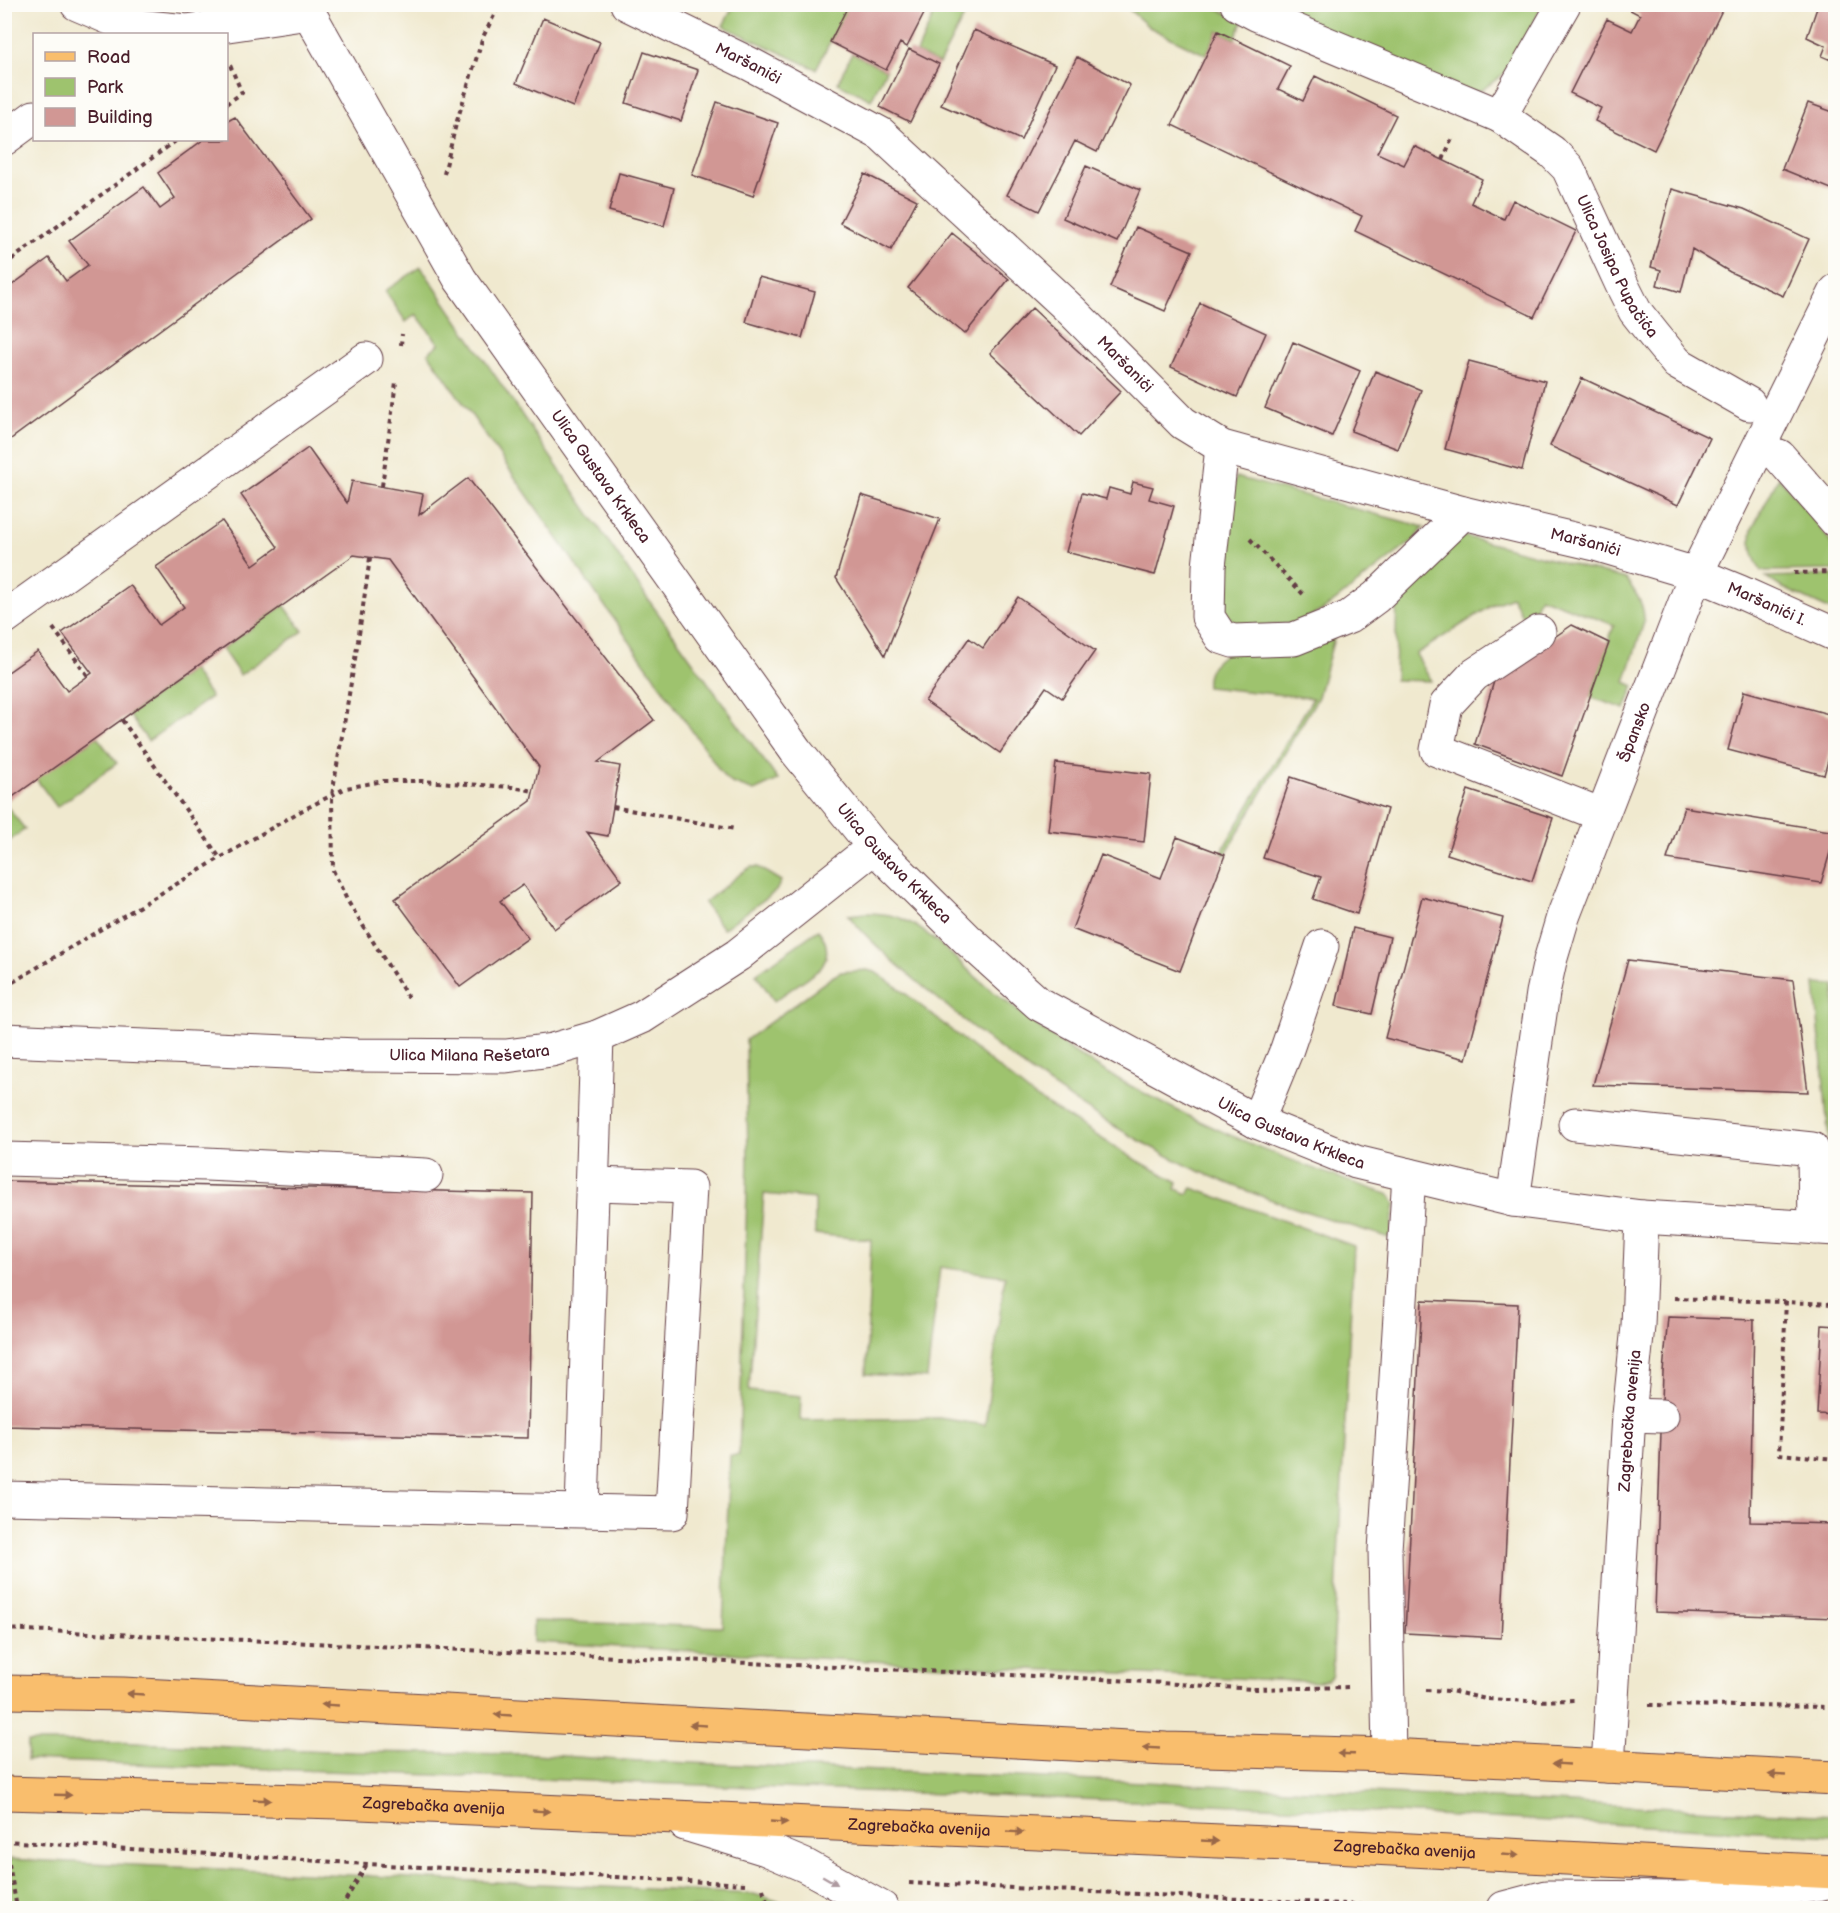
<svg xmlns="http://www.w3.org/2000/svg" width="1840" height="1913" font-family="'Balsamiq Sans',sans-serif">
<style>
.green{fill:#9ec36e;stroke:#74714c;stroke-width:1.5;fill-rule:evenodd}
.building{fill:#d19794}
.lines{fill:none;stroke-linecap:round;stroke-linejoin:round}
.minor-casing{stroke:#633d44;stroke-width:35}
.major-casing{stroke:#633d44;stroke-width:35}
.path{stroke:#633d44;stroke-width:4;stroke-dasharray:4.5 4.5;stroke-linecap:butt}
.minor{stroke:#fff;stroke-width:33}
.major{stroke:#f9be6d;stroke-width:33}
.oneway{fill:#996749}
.oneway2{fill:#ae9aa0}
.labels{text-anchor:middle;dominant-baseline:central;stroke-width:5;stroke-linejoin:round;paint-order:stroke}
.street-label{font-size:16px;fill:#4a1f2b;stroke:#fdfcf7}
</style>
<rect width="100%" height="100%" fill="#fdfcf7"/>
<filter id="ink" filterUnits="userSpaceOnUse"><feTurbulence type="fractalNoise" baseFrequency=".0167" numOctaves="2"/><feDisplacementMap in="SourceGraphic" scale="12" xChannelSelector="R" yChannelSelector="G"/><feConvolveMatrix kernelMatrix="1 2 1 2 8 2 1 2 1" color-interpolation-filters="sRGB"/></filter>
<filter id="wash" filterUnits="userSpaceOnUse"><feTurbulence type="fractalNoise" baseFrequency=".008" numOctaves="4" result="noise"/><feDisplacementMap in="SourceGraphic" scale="24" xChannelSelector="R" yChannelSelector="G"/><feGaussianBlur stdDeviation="1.35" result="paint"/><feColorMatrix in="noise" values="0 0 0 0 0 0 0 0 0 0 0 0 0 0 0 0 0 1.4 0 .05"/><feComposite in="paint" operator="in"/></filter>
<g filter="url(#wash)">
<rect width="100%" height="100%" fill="#f0e9cf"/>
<!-- green -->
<path class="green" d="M 734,5 L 734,4 L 849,5 L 816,69 L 723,26 Z
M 925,5 L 970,5 L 939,64 L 917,53 L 936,9 Z
M 1124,5 L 1209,5 L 1243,21 L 1235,39 L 1218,31 L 1206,55 L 1149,27 Z
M 1268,5 L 1542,5 L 1514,66 L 1482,90 L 1461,95 Z
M 852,53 L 886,70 L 871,100 L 838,83 Z
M 421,267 L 645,595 L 778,780 L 754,791 L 732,783 L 725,778 L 428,353 L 439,344 L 416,314 L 406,322 L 385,291 Z
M 1236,477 L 1424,527 L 1414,540 L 1323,610 L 1294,624 L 1247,627 L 1236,623 L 1226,614 L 1220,602 L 1224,531 Z
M 1779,477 L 1835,547 L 1835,570 L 1761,571 C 1753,557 1749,546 1752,529 Z
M 1452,533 L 1626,579 C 1636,593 1645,605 1644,622 L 1625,682 L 1634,686 L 1625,709 L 1590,697 L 1614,625 L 1540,597 L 1527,625 L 1512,597 L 1494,604 L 1416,654 L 1431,681 L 1395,680 L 1397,591 Z
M 1835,575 L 1835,612 L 1779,586 L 1766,577 Z
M 284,605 L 303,631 L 240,675 L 222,649 Z
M 1334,638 L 1318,697 L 1225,855 L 1222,854 L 1225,845 L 1313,698 L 1207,687 C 1205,669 1215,661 1229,651 Z
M 192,670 L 211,697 L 148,741 L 129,715 Z
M 97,737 L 117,763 L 57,807 L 36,779 Z
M 4,803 L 25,829 L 5,844 L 4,844 Z
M 751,867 L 758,867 L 781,881 L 776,891 L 723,929 L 704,903 L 744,871 Z
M 865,913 C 879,913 893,914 905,920 C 933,933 965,969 990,989 C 1018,1011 1045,1033 1074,1052 C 1171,1115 1280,1159 1390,1195 L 1395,1204 L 1390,1238 C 1322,1217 1252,1196 1188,1166 C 1100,1123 1016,1065 942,1002 C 909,975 875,948 848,915 Z
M 818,930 C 828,941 830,957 820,969 L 774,1001 L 756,974 Z
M 867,970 L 875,972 L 900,989 L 1033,1096 L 1136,1160 L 1178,1182 L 1176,1189 L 1188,1194 L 1192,1188 L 1354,1246 L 1332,1674 C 1330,1680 1327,1681 1320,1682 L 960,1666 L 533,1642 L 533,1621 L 723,1627 L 730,1456 L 739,1455 L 748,1160 L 746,1040 L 832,977 L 841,972 ZM 764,1194 L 815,1199 L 815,1234 L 871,1240 L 866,1374 L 927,1378 L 940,1267 L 1005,1276 L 985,1425 L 939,1418 L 800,1420 L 801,1396 L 749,1391 Z
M 1815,984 L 1835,985 L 1835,1199 L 1834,1199 Z
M 28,1742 L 112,1742 L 353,1752 L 535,1754 L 618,1760 L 1167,1783 L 1835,1816 L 1835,1836 L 1265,1806 L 27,1760 Z
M 5,1859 L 754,1894 L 800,1908 L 5,1908 Z"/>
<g id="blocks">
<!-- building -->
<path class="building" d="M 849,4 L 925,4 L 928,6 L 907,47 L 900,43 L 886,70 L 830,42 Z
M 1619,4 L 1725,4 L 1654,150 L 1595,121 L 1601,108 L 1570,93 L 1607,19 L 1632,31 L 1640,15 Z
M 1818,5 L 1836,10 L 1836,62 L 1822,56 L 1826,46 L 1807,37 Z
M 543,18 L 600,42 L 573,107 L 516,83 Z
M 974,30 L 1055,65 L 1021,140 L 941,105 Z
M 1218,31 L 1290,66 L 1278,89 L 1303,101 L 1315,76 L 1396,115 L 1377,153 L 1404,165 L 1414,146 L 1482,179 L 1471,203 L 1504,219 L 1513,200 L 1576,231 L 1534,317 L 1355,231 L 1362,216 L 1172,125 Z
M 909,49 L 939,64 L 910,122 L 880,107 Z
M 644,52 L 698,70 L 681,121 L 626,103 Z
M 1077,57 L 1130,85 L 1097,152 L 1075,141 L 1039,211 L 1007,195 Z
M 717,102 L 778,123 L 753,196 L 692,175 Z
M 1808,103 L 1836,113 L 1836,191 L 1782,169 Z
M 235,117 L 311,219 L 4,444 L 4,336 L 8,334 L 4,329 L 4,291 L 49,258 L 66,281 L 88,265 L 69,241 L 144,187 L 160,209 L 175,198 L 158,173 L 203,140 L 226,140 L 226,122 Z
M 1086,166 L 1140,190 L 1117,242 L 1063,218 Z
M 619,173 L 674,188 L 664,226 L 609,211 Z
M 865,174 L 917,200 L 891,250 L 840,223 Z
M 1672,189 L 1744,209 L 1809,239 L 1783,296 L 1730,272 L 1692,249 L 1681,292 L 1657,285 L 1661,270 L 1651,267 Z
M 1136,227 L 1192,251 L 1165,311 L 1110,287 Z
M 952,233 L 1009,279 L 965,334 L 908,288 Z
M 759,277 L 815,292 L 802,338 L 746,322 Z
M 1200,303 L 1266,333 L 1237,397 L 1171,367 Z
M 1032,308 L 1121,391 L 1079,436 L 990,353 Z
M 1293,342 L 1360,371 L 1332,436 L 1265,408 Z
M 1469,361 L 1545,381 L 1522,470 L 1445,449 Z
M 1375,371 L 1421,390 L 1398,449 L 1351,431 Z
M 1582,378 L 1710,438 L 1678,505 L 1550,446 Z
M 308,448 L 347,503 L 352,481 L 423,494 L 419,515 L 468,478 L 654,720 L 598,762 L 620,766 L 608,836 L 587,832 L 622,880 L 554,929 L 523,885 L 500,901 L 528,938 L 460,987 L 395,899 L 531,801 L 539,767 L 388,560 L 354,555 L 4,803 L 4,675 L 38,651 L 67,691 L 92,673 L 62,633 L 130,585 L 159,625 L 184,607 L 156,567 L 222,521 L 253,565 L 278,547 L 241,495 Z
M 1133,482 L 1153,487 L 1149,499 L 1174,506 L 1155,575 L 1066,552 L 1082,493 L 1106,499 L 1109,488 L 1130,494 Z
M 861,495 L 940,519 L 885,655 L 836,578 Z
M 1018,597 L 1095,651 L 1062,698 L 1046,687 L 1000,753 L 925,701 L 969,638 L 983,648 Z
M 1572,625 L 1609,643 L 1562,776 L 1475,744 L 1495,678 Z
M 1744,691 L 1836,716 L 1836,732 L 1824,775 L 1728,750 Z
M 1056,763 L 1151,774 L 1144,842 L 1048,831 Z
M 1291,777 L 1387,809 L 1357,914 L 1313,899 L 1321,877 L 1263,858 Z
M 1468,790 L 1553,818 L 1532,881 L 1447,854 Z
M 1684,807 L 1836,832 L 1821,883 L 1667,859 Z
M 1177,837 L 1225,855 L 1180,971 L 1072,929 L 1101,855 L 1161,878 Z
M 1422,897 L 1503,918 L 1466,1059 L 1385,1038 Z
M 1353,928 L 1390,937 L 1372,1014 L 1336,1006 Z
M 1628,960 L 1793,980 L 1808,1092 L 1593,1085 Z
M 4,1181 L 533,1193 L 528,1438 L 4,1426 Z
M 1422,1300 L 1518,1304 L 1501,1638 L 1405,1633 Z
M 1668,1317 L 1754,1320 L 1750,1522 L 1836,1524 L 1836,1618 L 1655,1612 L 1663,1372 Z
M 1822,1325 L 1836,1326 L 1836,1415 L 1817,1414 Z"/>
</g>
</g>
<g filter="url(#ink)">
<use href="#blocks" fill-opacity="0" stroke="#633d44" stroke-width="1.5"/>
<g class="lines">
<defs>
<g id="minor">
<path d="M 77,4 L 126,25 L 187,31 L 309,13"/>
<path id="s1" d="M 306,4 L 309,13 L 460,279 L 796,751 L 874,847 L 967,939 L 1039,1004 L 1257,1122 L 1356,1162 L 1513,1200 L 1642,1217 L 1836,1229"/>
<path id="s2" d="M 627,4 L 752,65 L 881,134 L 1072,311 L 1183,423 L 1222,447 L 1463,513 L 1595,544 L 1659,563 L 1696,574 L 1740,592 L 1836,635"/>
<path d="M 1237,4 L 1256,14 L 1500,116 L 1564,4"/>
<path id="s3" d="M 1500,116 L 1552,152 L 1568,168 L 1621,283 L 1635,311 L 1654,335 L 1677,363 L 1749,404"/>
<path d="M 4,139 L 34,117"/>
<path d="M 1222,447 L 1209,567 L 1208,617 L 1221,637 L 1233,641 L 1294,639 L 1349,617 L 1376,597 L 1463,513"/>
<path d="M 1779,456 L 1836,521"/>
<path d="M 4,618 L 366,359"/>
<path d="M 1539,632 L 1474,675 L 1446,705 L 1437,750 L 1602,815"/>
<path id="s4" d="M 4,1040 L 357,1055 L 506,1056 L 552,1050 L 597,1037 L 642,1017 L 738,955 L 874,847"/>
<path d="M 1257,1122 L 1287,1049 L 1322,946"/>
<path d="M 1575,1124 L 1812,1149 L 1814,1154 L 1815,1228"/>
<path d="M 4,1159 L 206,1164 L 426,1175"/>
<path id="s5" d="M 1513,1200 L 1543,993 L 1550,961 L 1563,917 L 1696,574 L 1836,291"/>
<path d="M 1629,1415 L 1662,1416"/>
<path d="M 4,1498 L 672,1513 L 690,1187 L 594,1184"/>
<path d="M 582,1510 L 597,1037"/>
<path d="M 1389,1755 L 1385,1550 L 1409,1175"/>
<path id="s6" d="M 1608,1766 L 1629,1415 L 1638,1326 L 1642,1217"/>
<path d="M 685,1824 L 766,1849 L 806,1866 L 882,1908"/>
<path d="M 1504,1908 L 1546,1897 L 1685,1898 L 1757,1893 L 1817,1885 L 1836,1880"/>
</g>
<g id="major">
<path d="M 4,1692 L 123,1694 L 1166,1749 L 1389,1755 L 1836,1778"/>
<path id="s7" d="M 4,1793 L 337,1802 L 1333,1846 L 1836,1872"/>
</g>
</defs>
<!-- minor casing -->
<use href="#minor" class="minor-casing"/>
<!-- major casing -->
<use href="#major" class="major-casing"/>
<!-- path -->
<path class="path" d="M 226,104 L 242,93 L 229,63
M 1443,160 L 1453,136
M 444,174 L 456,124 L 483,37 L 500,4
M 4,265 L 177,140
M 401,345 L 402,334
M 382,486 L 396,382
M 1250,539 L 1303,594
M 370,558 L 358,641 L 332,795 L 333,870 L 347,900 L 409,999
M 1794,573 L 1836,572
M 53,628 L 88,676
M 122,720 L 220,858
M 613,807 L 735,829
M 13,982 L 220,858 L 299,812 L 346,788 L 383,781 L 422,781 L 512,787 L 534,791
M 1674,1298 L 1836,1304
M 1786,1301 L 1779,1454 L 1836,1459
M 4,1629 L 1100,1679 L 1254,1689 L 1352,1687
M 1426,1690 L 1451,1691 L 1486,1699 L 1531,1701 L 1576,1700
M 1649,1705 L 1836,1707
M 4,1837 L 17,1908
M 4,1841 L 367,1864 L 745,1884
M 909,1883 L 1426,1908
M 763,1889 L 769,1908
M 341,1908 L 367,1864"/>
<!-- minor -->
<use href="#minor" class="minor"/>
<!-- major -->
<use href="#major" class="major"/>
</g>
<!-- one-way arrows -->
<defs><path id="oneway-solid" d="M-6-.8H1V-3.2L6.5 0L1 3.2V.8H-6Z" transform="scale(1.5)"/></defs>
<g class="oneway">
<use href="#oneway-solid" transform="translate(135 1694) rotate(-177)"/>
<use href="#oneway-solid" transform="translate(330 1705) rotate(-177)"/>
<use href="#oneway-solid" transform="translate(503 1715) rotate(-177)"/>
<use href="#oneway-solid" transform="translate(698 1725) rotate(-177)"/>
<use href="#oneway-solid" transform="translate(1151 1748) rotate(-177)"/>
<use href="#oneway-solid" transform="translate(1346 1754) rotate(-178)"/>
<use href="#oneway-solid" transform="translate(1561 1764) rotate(-177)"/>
<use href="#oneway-solid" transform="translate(1777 1775) rotate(-177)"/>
<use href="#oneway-solid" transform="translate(63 1795) rotate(2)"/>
<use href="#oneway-solid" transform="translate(262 1800) rotate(2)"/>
<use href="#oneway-solid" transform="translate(541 1811) rotate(3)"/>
<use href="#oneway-solid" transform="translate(779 1822) rotate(3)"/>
<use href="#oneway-solid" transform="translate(1015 1832) rotate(3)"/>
<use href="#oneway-solid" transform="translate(1210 1841) rotate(3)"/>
<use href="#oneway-solid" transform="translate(1510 1855) rotate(3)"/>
</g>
<use class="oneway2" href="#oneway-solid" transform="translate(830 1880) rotate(30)"/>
</g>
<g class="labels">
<!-- street labels -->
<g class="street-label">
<text stroke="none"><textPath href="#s2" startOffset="135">Maršanići</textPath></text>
<text stroke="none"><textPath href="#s3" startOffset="196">Ulica Josipa Pupačića</textPath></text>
<text stroke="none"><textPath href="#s2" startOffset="621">Maršanići</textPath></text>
<text stroke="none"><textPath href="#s1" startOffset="558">Ulica Gustava Krkleca</textPath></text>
<text stroke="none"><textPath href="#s2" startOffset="1125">Maršanići</textPath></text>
<text stroke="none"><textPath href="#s2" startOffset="1317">Maršanići I.</textPath></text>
<text stroke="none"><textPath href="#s5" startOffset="486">Špansko</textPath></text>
<text stroke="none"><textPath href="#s1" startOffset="1044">Ulica Gustava Krkleca</textPath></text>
<text stroke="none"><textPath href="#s4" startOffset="466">Ulica Milana Rešetara</textPath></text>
<text stroke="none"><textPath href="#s1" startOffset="1530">Ulica Gustava Krkleca</textPath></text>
<text stroke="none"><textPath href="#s6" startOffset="346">Zagrebačka avenija</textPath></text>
<text stroke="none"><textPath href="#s7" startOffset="430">Zagrebačka avenija</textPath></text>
<text stroke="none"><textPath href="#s7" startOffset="916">Zagrebačka avenija</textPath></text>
<text stroke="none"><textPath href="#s7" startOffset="1402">Zagrebačka avenija</textPath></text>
</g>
</g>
<!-- margin -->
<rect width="1840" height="1913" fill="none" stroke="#fdfcf7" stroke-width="24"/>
<!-- legend -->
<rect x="33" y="33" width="195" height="108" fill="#fdfcf7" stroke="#b5a4a5" stroke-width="1.5"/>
<rect x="45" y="52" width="30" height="9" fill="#f9be6d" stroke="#b5a4a5" stroke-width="1.5"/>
<text x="87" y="63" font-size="18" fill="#4a1f2b">Road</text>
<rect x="45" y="78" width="30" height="18" fill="#9ec36e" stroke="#b5a4a5" stroke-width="1.5"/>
<text x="87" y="93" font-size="18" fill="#4a1f2b">Park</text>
<rect x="45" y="108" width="30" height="18" fill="#d19794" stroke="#b5a4a5" stroke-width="1.5"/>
<text x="87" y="123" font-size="18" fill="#4a1f2b">Building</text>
</svg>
